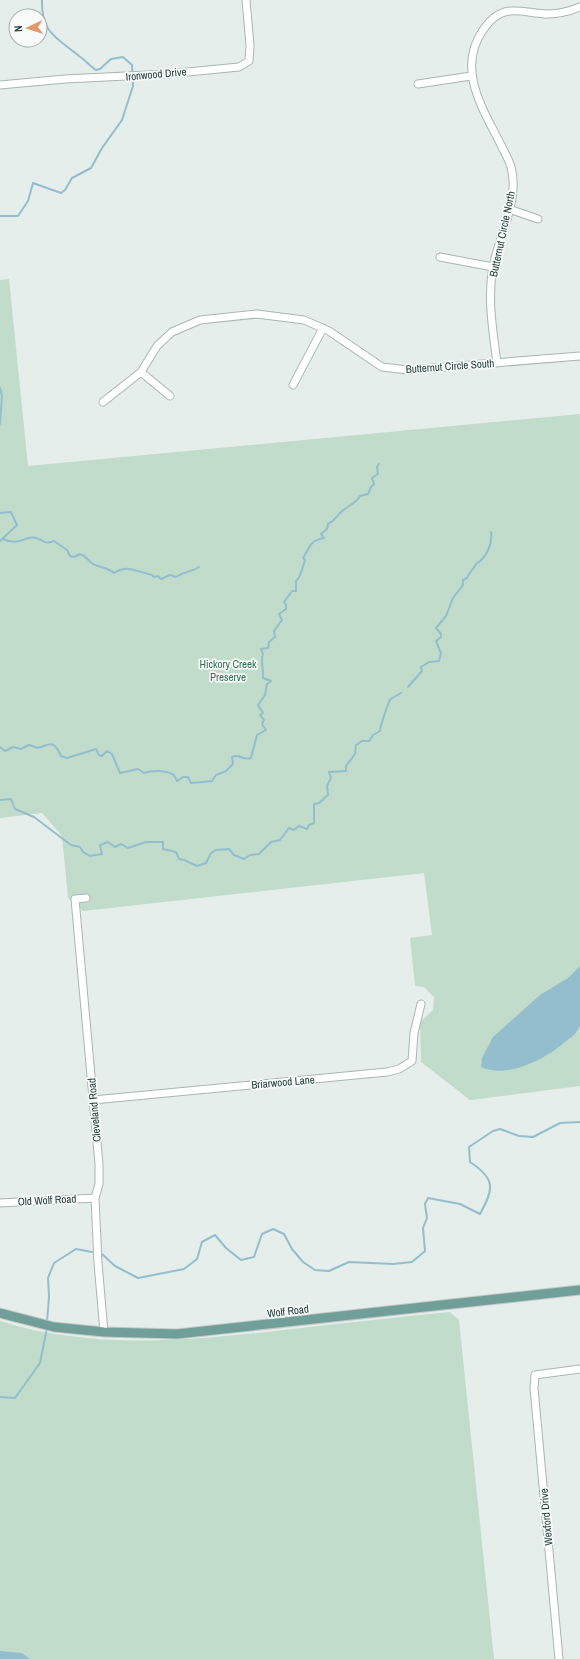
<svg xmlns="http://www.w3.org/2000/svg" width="580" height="1659" font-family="'Archivo Narrow',sans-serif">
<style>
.green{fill:#c1dccb}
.water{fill:#94becd}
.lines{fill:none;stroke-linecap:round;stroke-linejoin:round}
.stream{stroke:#94becd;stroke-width:2}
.minor-casing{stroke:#a9b6b2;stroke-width:9}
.major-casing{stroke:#c2c9c8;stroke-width:11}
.minor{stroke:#fff;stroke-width:7}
.major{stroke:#6f9f98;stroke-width:9}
.labels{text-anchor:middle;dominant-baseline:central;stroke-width:3.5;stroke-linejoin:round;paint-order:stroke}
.street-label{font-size:11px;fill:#263e3a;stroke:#f6faf9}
.park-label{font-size:11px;fill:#347253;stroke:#f6faf9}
</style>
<rect width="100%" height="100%" fill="#e6eeeb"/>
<!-- green -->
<path class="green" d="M 9,279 L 28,466 L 580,414 L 580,1086 L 470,1100 L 421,1062 L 420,1022 L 433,1010 L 434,997 L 424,987 L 415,986 L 410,938 L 432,935 L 424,873 L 83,911 L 68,898 L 62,836 L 42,813 L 0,818 L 0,280 Z
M 450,1312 L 459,1320 L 494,1659 L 0,1659 L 0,1321 C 95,1351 196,1340 292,1329 C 345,1323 397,1317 450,1312 Z"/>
<!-- water -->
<path class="water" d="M 580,966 C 580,981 580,1012 580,1025 C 579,1031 571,1038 566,1041 C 546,1059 508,1079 481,1067 L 482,1058 L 493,1037 L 540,995 L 568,978 Z
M 0,1651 L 22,1653 L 30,1659 L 0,1659 Z"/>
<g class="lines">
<!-- stream -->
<path class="stream" d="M 0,216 L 18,216 L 28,201 L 33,183 L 61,193 L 65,190 L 72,178 L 91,168 L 102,148 L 122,120 L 133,86 L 132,65 L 123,57 L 111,59 L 100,69 L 96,70 C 90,66 85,60 79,56 C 56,37 41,33 42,0
M 0,388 L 2,396 L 0,424
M 0,513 L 11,512 L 17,525 L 0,541
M 3,539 C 20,547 24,535 36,538 C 44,540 44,545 54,541 L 67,550 L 70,556 L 74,557 L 80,554 C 87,556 88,561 93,564 C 100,568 108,567 114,573 C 128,564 138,572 152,575 L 154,577 L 158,576 L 161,579 L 170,575 L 176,577 C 183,572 191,572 199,567
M 408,687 L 422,671 L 421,667 L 429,662 L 439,661 L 441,653 L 436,641 L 441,637 L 441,634 L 436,628 L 446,616 L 453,598 L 463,585 L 463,580 L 467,578 C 469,572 474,569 476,564 C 486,558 493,544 491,532
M 0,747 L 5,751 L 13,747 L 21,749 L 29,745 C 31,745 33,747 35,747 C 45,751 51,733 61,756 L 67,758 L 96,749 L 99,755 L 102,756 L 107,751 L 112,754 L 120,773 L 138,769 L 144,773 C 152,770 166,770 174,775 C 175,777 176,779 177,781 L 183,777 L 188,777 L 191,783 L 212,781 L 216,775 L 226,771 L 233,764 L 232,757 C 239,753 243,761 251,758 L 257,735 L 266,730 L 262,724 L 264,720 L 260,715 L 263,713 L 258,705 L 265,695 L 267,684 L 271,681 L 263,678 C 264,670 260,661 263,654 L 261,649 L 268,648 L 269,642 L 275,637 L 274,631 L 282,620 L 279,614 L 286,609 L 286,605 L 284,602 L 292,591 L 296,591 L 296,581 C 301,577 303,566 305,560 L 303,558 C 311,547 308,541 324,538 L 321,534 L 327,529 L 328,524 C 334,521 335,519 339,514 C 346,506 355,505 360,496 L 368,494 L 371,487 L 374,484 L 372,478 L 378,474 L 377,467 L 379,464
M 0,800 L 11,799 L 15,809 L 34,817 L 71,845 L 80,847 L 83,852 L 90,856 L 102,854 L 100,845 L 108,842 L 115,847 L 121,844 L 128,848 L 146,842 L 163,842 L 163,849 L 176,852 L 179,859 L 184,860 L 197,866 L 206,863 L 211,853 L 216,850 L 229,849 L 234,855 L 244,859 L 250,855 L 259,854 L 271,842 L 280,840 L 289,828 L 294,830 L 299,826 L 307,829 L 309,825 L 314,823 L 314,804 L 319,803 L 328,795 L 327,786 L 331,778 L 329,772 L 346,771 L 346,766 L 355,754 L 356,745 L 362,741 L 369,741 L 373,735 L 380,731 C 380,726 388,704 390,700 C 393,697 398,695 401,693
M 102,1254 L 115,1266 L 138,1278 L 184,1269 L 197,1259 L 202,1242 L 215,1235 L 226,1248 L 241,1260 L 254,1257 L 262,1234 L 273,1229 L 284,1234 L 292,1249 L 303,1262 L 315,1270 L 329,1271 L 349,1262 L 393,1264 L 412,1262 L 425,1251 L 423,1228 L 427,1218 L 425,1204 L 428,1198 L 460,1204 L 480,1214 C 494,1189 496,1179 470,1162 L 469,1147 L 493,1131 L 500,1129 L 519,1136 L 533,1137 L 560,1123 L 580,1122
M 47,1322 L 49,1297 L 48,1278 L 54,1263 L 76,1249 L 92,1252
M 0,1397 L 15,1398 L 40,1363 L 47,1328"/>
<defs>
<path id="minor" d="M 418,84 L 471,76
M 0,85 L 65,79 L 167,74 L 239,67 L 249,61 L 250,45 L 246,0
M 509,209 L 538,219
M 440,257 L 493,267
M 497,363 C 493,331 487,299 493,267 C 499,235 520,200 511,167 C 509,159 504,152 501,145 C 483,109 456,69 483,30 C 502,1 520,13 548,14 C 559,14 570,11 580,7
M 141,372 L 170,396
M 293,385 L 323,328
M 103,402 L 141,372 L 157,346 L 172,332 L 200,320 L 257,314 L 304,320 L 329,331 L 382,367 L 408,370 L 580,356
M 86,898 L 75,899 L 99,1164 L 99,1184 L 95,1198 L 98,1263 L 104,1332
M 93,1100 L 387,1072 L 399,1069 L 412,1061 L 414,1033 L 421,1004
M 0,1203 L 95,1198
M 559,1659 L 534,1388 L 535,1375 L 580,1369"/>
<path id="major" d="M 0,1313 L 54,1327 L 104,1332 L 177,1334 L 580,1290"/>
</defs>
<!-- minor casing -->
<use href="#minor" class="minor-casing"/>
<!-- major casing -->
<use href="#major" class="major-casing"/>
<!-- minor -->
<use href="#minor" class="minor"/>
<!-- major -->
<use href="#major" class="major"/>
</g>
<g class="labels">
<!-- street labels -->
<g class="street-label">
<text transform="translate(156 74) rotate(-5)">Ironwood Drive</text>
<text transform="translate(502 234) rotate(-78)">Butternut Circle North</text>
<text transform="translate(450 366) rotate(-4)">Butternut Circle South</text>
<text transform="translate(283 1082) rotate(-5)">Briarwood Lane</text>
<text transform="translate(94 1110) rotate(-95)">Cleveland Road</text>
<text transform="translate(47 1200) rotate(-3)">Old Wolf Road</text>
<text transform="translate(288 1311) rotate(-7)">Wolf Road</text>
<text transform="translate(546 1517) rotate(-95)">Wexford Drive</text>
</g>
<!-- park labels -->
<g class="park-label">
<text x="228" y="664">Hickory Creek<tspan x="228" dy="13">Preserve</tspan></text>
</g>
</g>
<!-- north arrow -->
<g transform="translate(28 28) rotate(266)"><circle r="19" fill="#f6faf9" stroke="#a3afad"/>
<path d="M0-3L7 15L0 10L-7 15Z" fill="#e5976c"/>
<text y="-6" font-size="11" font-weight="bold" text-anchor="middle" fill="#263e3a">N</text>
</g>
</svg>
